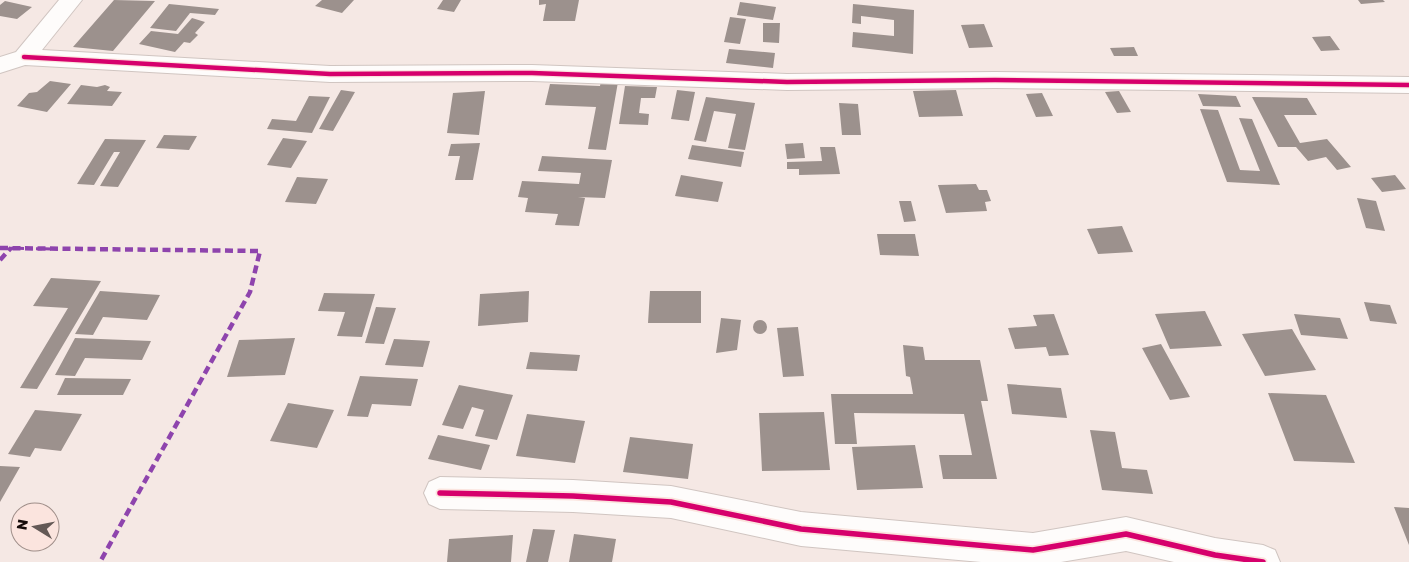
<svg xmlns="http://www.w3.org/2000/svg" width="1409" height="562" font-family="'Golos Text',sans-serif">
<style>
.building{fill:#9c918d}
.lines{fill:none;stroke-linecap:round;stroke-linejoin:round}
.minor-casing{stroke:#d0c5c1;stroke-width:2}
.minor{fill:#fefcfb;fill-rule:evenodd}
.quiet-far1{stroke:#8e44ad;stroke-width:3;stroke-dasharray:6 3;stroke-linecap:butt}
.quiet{stroke:#8e44ad;stroke-width:4.5;stroke-dasharray:8 4.5;stroke-linecap:butt}
.cycleway-far1-casing{stroke:#fbe4de;stroke-width:7}
.cycleway-casing{stroke:#fbe4de;stroke-width:9}
.cycleway-far1{stroke:#d6006c;stroke-width:4.5}
.cycleway{stroke:#d6006c;stroke-width:5.5}
</style>
<rect width="100%" height="100%" fill="#f5e8e4"/>
<!-- building -->
<path class="building" d="M 114,0 L 155,1 L 113,51 L 73,47 Z
M 322,0 L 354,0 L 342,13 L 315,6 Z
M 443,0 L 461,0 L 454,12 L 437,9 Z
M 539,0 L 579,0 L 575,21 L 543,21 L 546,4 L 539,5 Z
M 1358,0 L 1383,0 L 1385,2 L 1361,4 Z
M 5,1 L 32,7 L 17,19 L 0,16 L 0,5 Z
M 740,2 L 776,7 L 773,20 L 737,15 Z
M 169,4 L 219,9 L 215,15 L 190,13 L 176,31 L 150,28 Z
M 853,4 L 914,10 L 913,54 L 852,47 L 853,32 L 894,36 L 894,20 L 861,16 L 861,24 L 852,23 Z
M 730,17 L 746,19 L 740,44 L 724,42 Z
M 192,18 L 205,22 L 195,33 L 198,35 L 190,43 L 184,42 L 175,52 L 139,44 L 151,31 L 178,34 Z
M 763,23 L 780,23 L 779,43 L 763,42 Z
M 984,24 L 993,47 L 969,48 L 961,25 Z
M 1330,36 L 1340,50 L 1321,51 L 1312,37 Z
M 1134,47 L 1138,56 L 1114,56 L 1110,48 Z
M 729,49 L 775,53 L 773,68 L 726,63 Z
M 50,81 L 71,84 L 47,112 L 17,106 L 29,93 L 37,92 Z
M 601,81 L 618,82 L 606,150 L 588,149 L 596,107 L 545,105 L 550,84 L 600,86 Z
M 81,85 L 97,87 L 105,85 L 110,87 L 107,91 L 122,92 L 112,106 L 67,104 Z
M 625,86 L 657,87 L 655,98 L 641,98 L 639,113 L 649,114 L 648,125 L 619,124 Z
M 341,90 L 355,92 L 333,131 L 319,129 Z
M 677,90 L 695,92 L 689,121 L 671,119 Z
M 956,90 L 963,116 L 919,117 L 913,91 Z
M 485,91 L 479,135 L 447,133 L 453,93 Z
M 1119,91 L 1131,112 L 1117,113 L 1105,92 Z
M 1042,93 L 1053,116 L 1036,117 L 1026,94 Z
M 1198,94 L 1236,96 L 1241,107 L 1203,106 Z
M 309,96 L 330,97 L 312,133 L 267,129 L 272,119 L 296,121 Z
M 706,97 L 755,103 L 745,150 L 728,148 L 736,114 L 714,111 L 706,142 L 694,140 Z
M 1252,97 L 1307,98 L 1317,115 L 1284,115 L 1300,143 L 1327,139 L 1351,167 L 1337,170 L 1326,157 L 1308,161 L 1296,147 L 1278,147 Z
M 839,103 L 858,104 L 861,135 L 842,135 Z
M 1200,109 L 1218,110 L 1240,170 L 1260,171 L 1239,118 L 1252,119 L 1280,185 L 1227,182 Z
M 164,135 L 197,136 L 189,150 L 156,148 Z
M 283,138 L 307,141 L 291,168 L 267,165 Z
M 105,139 L 146,140 L 118,187 L 100,186 L 120,152 L 114,152 L 94,185 L 77,184 Z
M 480,143 L 473,180 L 455,180 L 460,156 L 448,156 L 451,144 Z
M 803,143 L 805,158 L 787,159 L 785,144 Z
M 692,145 L 744,152 L 741,167 L 688,159 Z
M 820,147 L 835,147 L 840,174 L 799,175 L 799,169 L 787,169 L 787,162 L 822,161 Z
M 542,156 L 612,160 L 605,198 L 578,197 L 585,198 L 579,226 L 555,225 L 558,214 L 525,212 L 528,198 L 518,197 L 522,181 L 579,184 L 581,173 L 538,171 Z
M 681,175 L 723,182 L 718,202 L 675,196 Z
M 1395,175 L 1406,189 L 1382,192 L 1371,178 Z
M 297,177 L 328,179 L 316,204 L 285,202 Z
M 976,184 L 979,190 L 987,190 L 991,201 L 985,202 L 987,211 L 946,213 L 938,185 Z
M 1357,198 L 1376,201 L 1385,231 L 1366,228 Z
M 899,201 L 911,201 L 916,221 L 904,222 Z
M 1122,226 L 1133,252 L 1098,254 L 1087,229 Z
M 877,234 L 915,234 L 919,256 L 880,255 Z
M 51,278 L 101,281 L 37,389 L 20,388 L 68,308 L 33,306 Z
M 100,291 L 160,295 L 147,320 L 103,317 L 93,335 L 75,334 Z
M 529,291 L 528,322 L 478,326 L 480,294 Z
M 650,291 L 701,291 L 701,323 L 648,323 Z
M 324,293 L 375,294 L 362,337 L 337,336 L 345,312 L 318,311 Z
M 1364,302 L 1390,305 L 1397,324 L 1370,321 Z
M 376,307 L 396,308 L 384,344 L 365,343 Z
M 1205,311 L 1222,346 L 1170,349 L 1155,314 Z
M 1054,314 L 1069,355 L 1049,356 L 1046,347 L 1015,349 L 1008,328 L 1037,326 L 1033,315 Z
M 1294,314 L 1340,318 L 1348,339 L 1301,335 Z
M 721,318 L 741,320 L 737,350 L 716,353 Z
M753 327a7 7 0 1 1 14 0a7 7 0 1 1-14 0Z
M 798,327 L 804,376 L 783,377 L 777,328 Z
M 1292,329 L 1316,370 L 1265,376 L 1242,334 Z
M 75,338 L 151,341 L 142,360 L 85,358 L 75,376 L 55,375 Z
M 295,338 L 285,375 L 227,377 L 239,340 Z
M 394,339 L 430,341 L 423,367 L 385,365 Z
M 1161,344 L 1190,397 L 1170,400 L 1142,348 Z
M 903,345 L 923,347 L 925,360 L 980,360 L 988,401 L 981,401 L 997,479 L 943,479 L 939,455 L 972,455 L 964,414 L 854,413 L 857,444 L 835,444 L 831,394 L 913,394 L 910,377 L 906,376 Z
M 530,352 L 580,355 L 577,371 L 526,369 Z
M 360,376 L 418,379 L 411,406 L 372,404 L 368,417 L 347,416 Z
M 65,378 L 131,379 L 123,395 L 57,395 Z
M 1007,384 L 1061,388 L 1067,418 L 1012,414 Z
M 459,385 L 513,395 L 497,440 L 475,436 L 484,410 L 472,407 L 463,429 L 442,425 Z
M 1268,393 L 1326,395 L 1355,463 L 1294,461 Z
M 288,403 L 334,410 L 317,448 L 270,441 Z
M 35,410 L 82,414 L 61,451 L 35,448 L 30,457 L 8,454 Z
M 824,412 L 830,470 L 762,471 L 759,413 Z
M 527,414 L 585,421 L 575,463 L 516,456 Z
M 1090,430 L 1115,432 L 1122,468 L 1147,470 L 1153,494 L 1102,490 Z
M 438,435 L 490,445 L 481,470 L 428,459 Z
M 630,437 L 693,444 L 688,479 L 623,472 Z
M 915,445 L 923,488 L 857,490 L 852,447 Z
M 0,466 L 20,467 L 0,502 Z
M 1394,507 L 1409,508 L 1409,545 Z
M 533,529 L 555,530 L 548,562 L 526,562 Z
M 574,534 L 616,539 L 612,562 L 569,562 Z
M 513,535 L 511,562 L 447,562 L 449,539 Z"/>
<g class="lines">
<defs>
<path id="minor" d="M 59,0 L 82,0 L 42,50 L 330,66 L 532,65 L 787,74 L 995,72 L 1409,77 L 1409,93 L 995,88 L 787,90 L 532,81 L 330,82 L 25,65 L 0,73 L 0,57 L 16,52 Z
M 440,477 L 573,480 L 671,486 L 801,512 L 1033,533 L 1126,517 L 1215,538 L 1263,545 L 1275,550 L 1280,562 L 1174,562 L 1126,551 L 1061,562 L 981,562 L 801,546 L 671,518 L 573,512 L 440,509 L 429,504 L 424,493 L 429,482 Z"/>
</defs>
<!-- minor casing -->
<use href="#minor" class="minor-casing"/>
<!-- minor -->
<use href="#minor" class="minor"/>
<!-- quiet-far1 -->
<path class="quiet-far1" d="M 0,248 L 54,249"/>
<!-- quiet -->
<path class="quiet" d="M 0,248 L 260,251 L 250,292 L 100,562
M 0,260 L 11,248"/>
<defs>
<path id="cycleway-far1" d="M 24,57 L 330,74 L 532,73 L 787,82 L 995,80 L 1409,85"/>
<path id="cycleway" d="M 440,493 L 573,496 L 671,502 L 801,529 L 1033,550 L 1126,534 L 1215,555 L 1263,562"/>
</defs>
<!-- cycleway-far1 casing -->
<use href="#cycleway-far1" class="cycleway-far1-casing"/>
<!-- cycleway casing -->
<use href="#cycleway" class="cycleway-casing"/>
<!-- cycleway-far1 -->
<use href="#cycleway-far1" class="cycleway-far1"/>
<!-- cycleway -->
<use href="#cycleway" class="cycleway"/>
</g>
<!-- north arrow -->
<g transform="translate(35 527) rotate(280)"><circle r="24" fill="#fbe4de" stroke="#9f8e89"/>
<path d="M0-4L9 19L0 12L-9 19Z" fill="#645956"/>
<text y="-8" font-size="14" font-weight="bold" text-anchor="middle" fill="#160c0a">N</text>
</g>
</svg>
